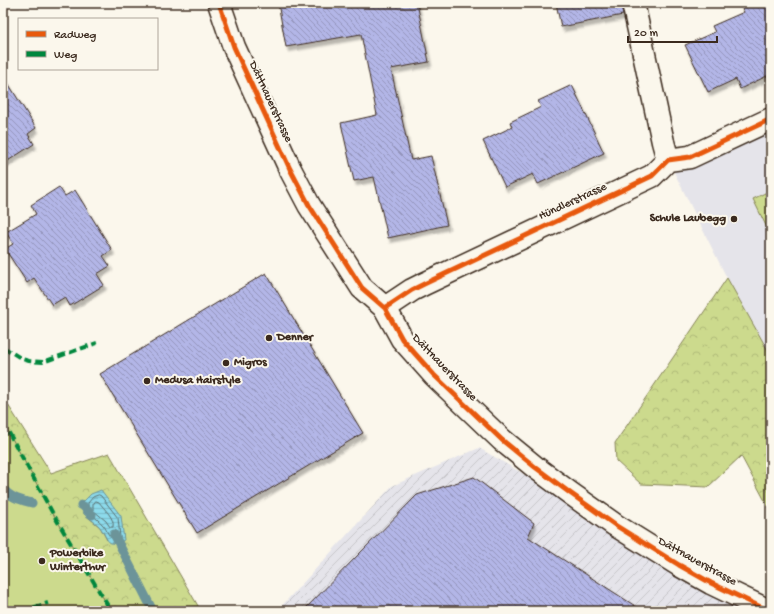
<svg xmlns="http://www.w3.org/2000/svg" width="774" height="614" font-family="'Gochi Hand',sans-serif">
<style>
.built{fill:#e5e4ea}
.industrial{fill:url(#industrial-furrows)}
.forest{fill:url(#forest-crowns);stroke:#848256;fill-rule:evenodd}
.park{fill:#ccda8d;stroke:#848256}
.water{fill:url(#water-rules);stroke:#6c9499}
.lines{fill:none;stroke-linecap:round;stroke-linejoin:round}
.shore{stroke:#5b7070;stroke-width:1}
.stream{stroke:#6c9499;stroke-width:9}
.building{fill:url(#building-back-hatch);stroke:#3b2a1e;filter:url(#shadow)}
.street-casing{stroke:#3b2a1e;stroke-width:25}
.street{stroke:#fbf7ec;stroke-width:22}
.quiet{stroke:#00873e;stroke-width:4;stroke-dasharray:8 4;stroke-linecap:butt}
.cycleway-casing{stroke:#fbf7ec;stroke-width:8}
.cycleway{stroke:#e8590c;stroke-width:5}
.poi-dot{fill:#3b2a1e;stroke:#fbf7ec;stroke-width:1.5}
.labels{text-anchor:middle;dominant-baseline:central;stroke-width:4;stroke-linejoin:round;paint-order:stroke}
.street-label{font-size:12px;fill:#3b2a1e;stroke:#fbf7ec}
.poi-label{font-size:12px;font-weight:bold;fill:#3b2a1e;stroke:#fbf7ec;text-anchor:start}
</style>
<defs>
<pattern id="industrial-furrows" width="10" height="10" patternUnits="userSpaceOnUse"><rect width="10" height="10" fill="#e5e4ea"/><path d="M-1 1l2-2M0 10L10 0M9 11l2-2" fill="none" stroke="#c5c4c8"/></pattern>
<pattern id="forest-crowns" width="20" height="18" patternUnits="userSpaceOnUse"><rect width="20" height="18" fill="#ccda8d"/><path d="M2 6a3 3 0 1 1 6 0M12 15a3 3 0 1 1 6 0" fill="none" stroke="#b0bb79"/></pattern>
<pattern id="water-rules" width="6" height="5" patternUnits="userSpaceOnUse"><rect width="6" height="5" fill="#8cdaeb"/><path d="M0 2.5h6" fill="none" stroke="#7abbc9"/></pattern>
<pattern id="building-back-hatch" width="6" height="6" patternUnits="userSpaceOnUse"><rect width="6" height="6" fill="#b3b6e7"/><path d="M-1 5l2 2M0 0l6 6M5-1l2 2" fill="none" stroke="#9394bb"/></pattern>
<filter id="shadow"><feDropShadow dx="2.5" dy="4.5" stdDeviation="1" flood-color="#0004"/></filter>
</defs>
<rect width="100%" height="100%" fill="#fbf7ec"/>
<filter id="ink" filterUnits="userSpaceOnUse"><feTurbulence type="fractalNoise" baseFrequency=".025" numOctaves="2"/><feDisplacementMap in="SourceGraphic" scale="8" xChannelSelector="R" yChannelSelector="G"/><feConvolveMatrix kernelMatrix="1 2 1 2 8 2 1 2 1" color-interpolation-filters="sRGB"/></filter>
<g filter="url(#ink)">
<!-- built -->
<path class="built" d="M 771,119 L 771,356 L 727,278 L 668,160 Z"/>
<!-- industrial -->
<path class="industrial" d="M 479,448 L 679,565 L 769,611 L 277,611 L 392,486 Z"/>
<!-- forest -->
<path class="forest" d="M 727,278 L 771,356 L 771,512 L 741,456 L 708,487 L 641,484 L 616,461 L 615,443 Z
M 3,397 L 51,473 L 109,453 L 201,611 L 111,611 L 52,512 L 3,422 ZM 91,494 L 107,540 L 100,527 L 84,514 L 83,502 Z"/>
<!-- park -->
<path class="park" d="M 771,190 L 771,236 L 753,199 Z
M 3,422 L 52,512 L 111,611 L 3,611 Z"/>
<!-- water -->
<path class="water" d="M 101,490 L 121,516 L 124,540 C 105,550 108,536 99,526 C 95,522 89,518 84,514 L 83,502 L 91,494 Z"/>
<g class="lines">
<!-- shore -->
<path class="shore" d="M 99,495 L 101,496 L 118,518 L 120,537 L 118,539 C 108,541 108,530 103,525 C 99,520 93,516 88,512 L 88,503 L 93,497 Z
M 96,501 L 99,502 C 104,509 115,518 113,527 L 110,527 L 106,521 L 93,510 L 93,505 Z"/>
<!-- stream -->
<path class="stream" d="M 3,488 C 10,498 21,500 32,503
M 81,505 L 83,506 L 92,515
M 114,534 L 153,611"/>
</g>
<!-- building -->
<path class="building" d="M 278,3 L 417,3 L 429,62 L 391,69 L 411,160 L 431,156 L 447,225 L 388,238 L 374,177 L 354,181 L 341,123 L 377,115 L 361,34 L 286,47 Z
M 556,3 L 621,3 L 623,15 L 561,27 Z
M 739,3 L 771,3 L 771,74 L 740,89 L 736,79 L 708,92 L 685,45 L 715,32 L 712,26 L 744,12 Z
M 3,75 L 36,128 L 28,134 L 34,144 L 3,164 Z
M 572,85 L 604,153 L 538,184 L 533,174 L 505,187 L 483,141 L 512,127 L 510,122 L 541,107 L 538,101 Z
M 59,187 L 65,196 L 75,190 L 112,250 L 103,256 L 110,266 L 97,274 L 104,285 L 70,306 L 65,297 L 52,305 L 34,278 L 27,283 L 5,249 L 13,244 L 6,232 L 36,214 L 31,205 Z
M 266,273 L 363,433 L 197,533 L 100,374 Z
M 474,477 L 534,523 L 528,537 L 643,611 L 303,611 L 417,495 Z"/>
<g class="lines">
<defs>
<path id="street" d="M 219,3 L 234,47 L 290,169 L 309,205 L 362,288 L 385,308 L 402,339 L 434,375 L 502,440 L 535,467 L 570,493 L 615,525 L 679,565 L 711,583 L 769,611
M 633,3 L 663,142 L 668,160
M 385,308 L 412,290 L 424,284 L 652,176 L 668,160 L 690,157 L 771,119"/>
</defs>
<!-- street casing -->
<use href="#street" class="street-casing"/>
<!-- street -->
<use href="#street" class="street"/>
<!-- quiet -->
<path class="quiet" d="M 3,347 L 22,359 L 29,361 L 43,362 L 97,343
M 3,422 L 52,512 L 111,611
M 22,611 L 48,603"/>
<defs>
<path id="cycleway" d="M 219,3 L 234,47 L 290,169 L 309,205 L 362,288 L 385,308 L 402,339 L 434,375 L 502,440 L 535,467 L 570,493 L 615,525 L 679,565 L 711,583 L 769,611
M 385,308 L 412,290 L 424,284 L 652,176 L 668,160 L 690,157 L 771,119"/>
</defs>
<!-- cycleway casing -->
<use href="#cycleway" class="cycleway-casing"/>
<!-- cycleway -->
<use href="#cycleway" class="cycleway"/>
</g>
</g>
<!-- markers -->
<g class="poi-dot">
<circle cx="734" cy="219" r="4"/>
<circle cx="269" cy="338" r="4"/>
<circle cx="226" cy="363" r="4"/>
<circle cx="147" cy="381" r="4"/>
<circle cx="42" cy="561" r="4"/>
</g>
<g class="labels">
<!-- street labels -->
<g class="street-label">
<text transform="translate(270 102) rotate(65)">Dättnauerstrasse</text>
<text transform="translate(573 202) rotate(-25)">Hündlerstrasse</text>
<text transform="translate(444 368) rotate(46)">Dättnauerstrasse</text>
<text transform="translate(697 562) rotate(29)">Dättnauerstrasse</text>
</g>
<!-- poi labels -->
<g class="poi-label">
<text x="726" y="219" text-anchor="end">Schule Laubegg</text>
<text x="277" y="338">Denner</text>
<text x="234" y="363">Migros</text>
<text x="155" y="381">Medusa Hairstyle</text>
<text x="50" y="554">Powerbike<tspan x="50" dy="14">Winterthur</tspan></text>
</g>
</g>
<!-- margin -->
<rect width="774" height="614" fill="none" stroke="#fbf7ec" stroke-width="16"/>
<rect x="8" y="8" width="758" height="598" fill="none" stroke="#3b2a1e" stroke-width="1.5" filter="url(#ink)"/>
<!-- legend -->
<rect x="18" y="18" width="140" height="52" fill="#fbf7ec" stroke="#aea59a"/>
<rect x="26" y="31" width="20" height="6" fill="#e8590c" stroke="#aea59a"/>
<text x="54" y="38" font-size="12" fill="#3b2a1e">Radweg</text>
<rect x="26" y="51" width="20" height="6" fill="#00873e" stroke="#aea59a"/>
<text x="54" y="58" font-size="12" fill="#3b2a1e">Weg</text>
<!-- scale -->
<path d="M628 36v6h89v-6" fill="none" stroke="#3b2a1e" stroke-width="2"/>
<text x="634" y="36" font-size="12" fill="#3b2a1e" stroke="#fbf7ec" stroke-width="3" paint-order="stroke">20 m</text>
</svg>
